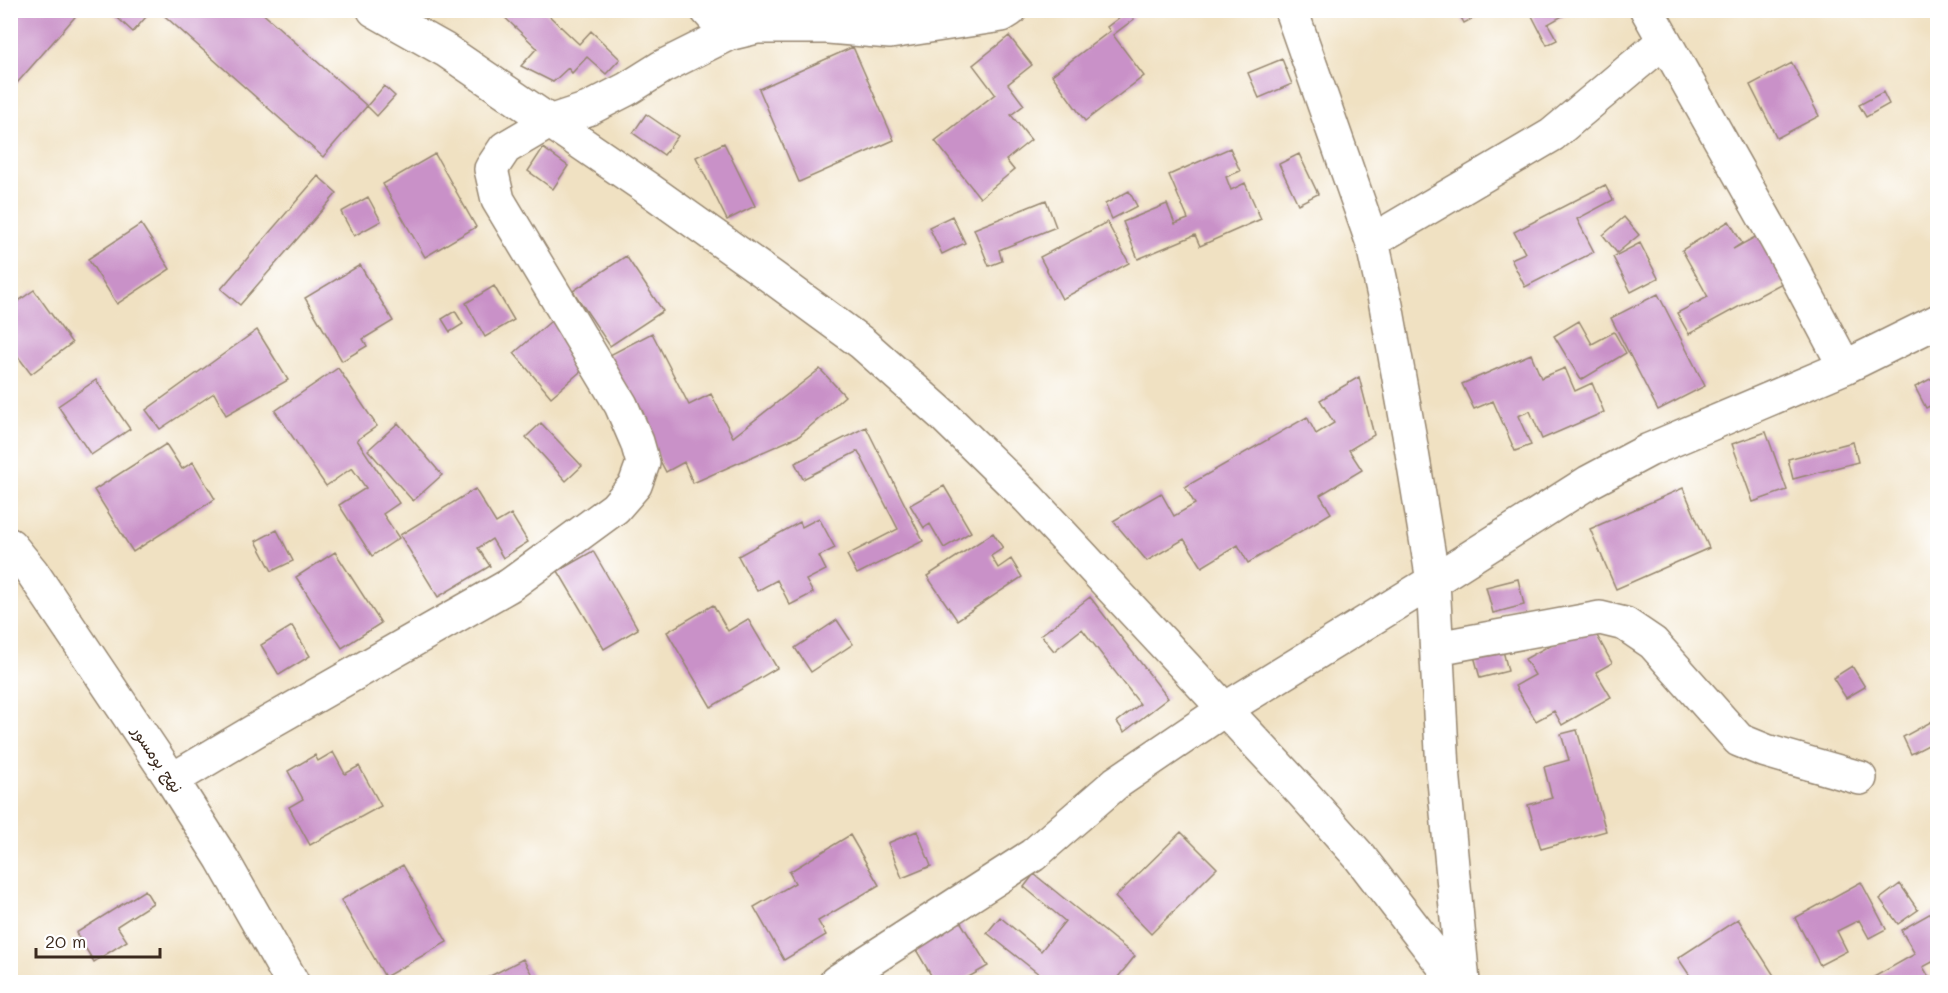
<svg xmlns="http://www.w3.org/2000/svg" width="1948" height="993" font-family="Mali,'Playpen Sans Arabic',sans-serif">
<style>
.building{fill:#c991c8}
.lines{fill:none;stroke-linecap:round;stroke-linejoin:round}
.street-casing{stroke:#968670;stroke-width:36}
.secondary-casing{stroke:#968670;stroke-width:36}
.street{stroke:#fff;stroke-width:33}
.secondary{stroke:#fff;stroke-width:33}
.labels{text-anchor:middle;dominant-baseline:central;stroke-width:4.5;stroke-linejoin:round;paint-order:stroke}
.street-label{font-size:16px;fill:#3b2a1e;stroke:#fff}
</style>
<rect width="100%" height="100%" fill="#fff"/>
<filter id="ink" filterUnits="userSpaceOnUse"><feTurbulence type="fractalNoise" baseFrequency=".0167" numOctaves="2"/><feDisplacementMap in="SourceGraphic" scale="12" xChannelSelector="R" yChannelSelector="G"/><feConvolveMatrix kernelMatrix="1 2 1 2 8 2 1 2 1" color-interpolation-filters="sRGB"/></filter>
<filter id="wash" filterUnits="userSpaceOnUse"><feTurbulence type="fractalNoise" baseFrequency=".008" numOctaves="4" result="noise"/><feDisplacementMap in="SourceGraphic" scale="24" xChannelSelector="R" yChannelSelector="G"/><feGaussianBlur stdDeviation="1.35" result="paint"/><feColorMatrix in="noise" values="0 0 0 0 0 0 0 0 0 0 0 0 0 0 0 0 0 1.4 0 .05"/><feComposite in="paint" operator="in"/></filter>
<g filter="url(#wash)">
<rect width="100%" height="100%" fill="#f0e1c2"/>
<g id="blocks">
<!-- building -->
<path class="building" d="M 10,10 L 81,10 L 10,91 Z
M 109,10 L 152,10 L 133,32 Z
M 158,10 L 259,10 L 367,106 L 323,157 Z
M 497,10 L 543,10 L 579,44 L 591,31 L 620,59 L 606,74 L 587,57 L 572,73 L 568,68 L 553,82 L 521,66 L 537,48 Z
M 1457,10 L 1482,10 L 1483,13 L 1464,23 Z
M 1529,10 L 1573,10 L 1548,24 L 1557,40 L 1547,45 Z
M 1128,11 L 1134,19 L 1113,35 L 1144,76 L 1085,121 L 1052,75 L 1110,31 L 1107,27 Z
M 1009,36 L 1032,65 L 1008,84 L 1024,105 L 1011,115 L 1031,140 L 1006,160 L 1014,170 L 980,198 L 935,141 L 995,94 L 973,65 Z
M 853,47 L 894,140 L 799,182 L 759,89 Z
M 1282,59 L 1292,84 L 1259,98 L 1248,73 Z
M 1792,63 L 1819,116 L 1777,138 L 1750,85 Z
M 384,86 L 395,96 L 377,116 L 367,106 Z
M 1883,92 L 1889,104 L 1866,117 L 1859,105 Z
M 646,114 L 678,136 L 664,155 L 633,133 Z
M 724,143 L 755,206 L 727,220 L 696,157 Z
M 543,148 L 568,166 L 553,189 L 528,171 Z
M 1230,148 L 1240,171 L 1226,177 L 1231,190 L 1245,183 L 1261,219 L 1200,246 L 1195,235 L 1138,259 L 1123,222 L 1167,204 L 1175,224 L 1188,219 L 1169,175 Z
M 435,154 L 476,227 L 425,257 L 383,184 Z
M 1299,154 L 1318,194 L 1298,204 L 1279,164 Z
M 318,176 L 337,193 L 240,305 L 221,289 Z
M 1605,185 L 1613,200 L 1577,219 L 1594,252 L 1525,287 L 1511,259 L 1525,253 L 1514,232 Z
M 1129,191 L 1137,206 L 1112,219 L 1105,204 Z
M 368,197 L 381,221 L 354,236 L 341,212 Z
M 1046,200 L 1056,227 L 999,250 L 1002,261 L 989,266 L 974,229 Z
M 952,216 L 965,243 L 942,254 L 929,227 Z
M 1624,217 L 1639,235 L 1617,253 L 1603,235 Z
M 1729,221 L 1742,243 L 1733,249 L 1759,235 L 1784,282 L 1689,334 L 1677,313 L 1708,297 L 1682,250 Z
M 1107,222 L 1129,263 L 1062,299 L 1040,257 Z
M 141,224 L 170,269 L 117,304 L 88,259 Z
M 1640,243 L 1658,278 L 1631,292 L 1613,257 Z
M 626,256 L 663,311 L 610,346 L 573,291 Z
M 360,265 L 393,321 L 363,339 L 367,346 L 342,361 L 305,298 Z
M 494,286 L 514,320 L 485,337 L 466,303 Z
M 34,290 L 72,343 L 31,374 L 10,346 L 10,307 Z
M 1658,294 L 1705,386 L 1658,410 L 1611,318 Z
M 455,311 L 463,324 L 450,332 L 442,319 Z
M 557,316 L 594,360 L 551,397 L 514,353 Z
M 1579,321 L 1592,344 L 1614,332 L 1626,353 L 1581,380 L 1554,336 Z
M 257,330 L 288,380 L 226,415 L 214,393 L 160,429 L 146,410 Z
M 652,333 L 689,405 L 711,394 L 733,437 L 820,369 L 845,396 L 799,436 L 693,483 L 684,462 L 666,472 L 606,357 Z
M 1531,354 L 1541,378 L 1565,368 L 1575,391 L 1592,383 L 1604,412 L 1542,439 L 1530,411 L 1518,416 L 1531,445 L 1515,451 L 1493,401 L 1474,409 L 1462,384 Z
M 338,368 L 377,426 L 357,440 L 399,503 L 383,514 L 399,538 L 372,556 L 339,505 L 366,488 L 352,468 L 326,486 L 275,411 Z
M 1938,375 L 1938,402 L 1926,408 L 1915,387 Z
M 1359,377 L 1374,435 L 1349,450 L 1362,470 L 1320,495 L 1331,513 L 1248,563 L 1238,545 L 1202,567 L 1184,539 L 1147,561 L 1113,521 L 1161,493 L 1174,516 L 1195,504 L 1185,487 L 1307,417 L 1316,434 L 1334,423 L 1320,400 Z
M 96,380 L 130,429 L 91,455 L 58,406 Z
M 398,423 L 442,475 L 413,501 L 368,450 Z
M 541,423 L 582,466 L 566,481 L 526,437 Z
M 866,427 L 923,541 L 857,574 L 847,555 L 898,529 L 858,451 L 803,479 L 795,463 Z
M 1766,432 L 1787,490 L 1753,502 L 1732,444 Z
M 1853,442 L 1858,462 L 1793,479 L 1788,459 Z
M 166,444 L 182,469 L 193,462 L 215,499 L 133,552 L 94,490 Z
M 944,486 L 971,532 L 944,548 L 930,524 L 924,528 L 910,505 Z
M 1683,488 L 1709,548 L 1616,589 L 1590,529 Z
M 475,489 L 496,523 L 511,514 L 528,542 L 503,558 L 492,539 L 478,548 L 490,566 L 438,597 L 400,535 Z
M 819,518 L 835,548 L 819,556 L 826,570 L 806,580 L 813,593 L 790,605 L 777,580 L 757,591 L 738,556 L 800,522 L 802,527 Z
M 277,530 L 293,561 L 272,571 L 256,541 Z
M 993,533 L 1003,548 L 991,556 L 998,568 L 1011,559 L 1022,577 L 957,620 L 927,576 Z
M 593,551 L 638,629 L 604,649 L 558,571 Z
M 335,552 L 381,623 L 342,648 L 296,577 Z
M 1518,579 L 1524,605 L 1493,613 L 1486,587 Z
M 1090,597 L 1168,698 L 1124,732 L 1117,722 L 1140,704 L 1082,629 L 1054,651 L 1041,635 Z
M 713,605 L 728,631 L 748,619 L 777,668 L 711,707 L 667,632 Z
M 837,620 L 853,644 L 811,672 L 795,648 Z
M 1590,623 L 1612,663 L 1596,672 L 1611,697 L 1562,725 L 1554,711 L 1536,721 L 1515,686 L 1535,675 L 1525,659 Z
M 292,626 L 310,656 L 279,675 L 261,645 Z
M 1499,634 L 1508,671 L 1480,678 L 1470,641 Z
M 1852,666 L 1865,687 L 1846,698 L 1833,678 Z
M 1938,718 L 1938,740 L 1911,754 L 1903,737 Z
M 1577,730 L 1606,831 L 1541,849 L 1528,805 L 1552,798 L 1544,767 L 1569,760 L 1561,734 Z
M 333,752 L 345,774 L 359,766 L 381,806 L 310,845 L 289,807 L 303,799 L 288,771 L 315,755 L 318,761 Z
M 917,831 L 931,866 L 902,878 L 888,843 Z
M 1181,832 L 1217,868 L 1151,934 L 1115,897 Z
M 850,835 L 879,885 L 818,921 L 826,935 L 784,960 L 754,907 L 795,883 L 789,872 Z
M 403,865 L 447,942 L 385,977 L 341,900 Z
M 1034,874 L 1135,956 L 1114,982 L 1049,982 L 987,933 L 1000,917 L 1041,951 L 1065,921 L 1024,887 Z
M 1861,882 L 1886,929 L 1869,938 L 1859,920 L 1837,931 L 1847,951 L 1820,965 L 1795,918 Z
M 1900,884 L 1918,910 L 1898,924 L 1880,899 Z
M 145,890 L 153,903 L 117,926 L 127,941 L 94,962 L 76,933 Z
M 1938,909 L 1938,959 L 1923,967 L 1932,982 L 1865,982 L 1915,954 L 1901,930 Z
M 1738,919 L 1775,977 L 1766,982 L 1694,982 L 1678,958 Z
M 960,921 L 988,966 L 960,982 L 935,982 L 915,948 Z
M 523,959 L 536,982 L 479,982 Z"/>
</g>
</g>
<g filter="url(#ink)">
<use href="#blocks" fill-opacity="0" stroke="#968670" stroke-width="1.5"/>
<g class="lines">
<defs>
<path id="street" d="M 374,10 L 445,50 L 647,188 L 772,277 L 862,343 L 944,416 L 1028,498 L 1301,791 L 1359,856 L 1456,982
M 707,10 L 728,34
M 1291,10 L 1372,241 L 1386,305 L 1409,434 L 1433,581 L 1443,770 L 1463,982
M 1647,10 L 1788,260 L 1845,367
M 1372,241 L 1552,135 L 1664,41
M 1437,648 L 1600,618 L 1625,624 L 1653,643 L 1739,740 L 1766,751 L 1860,778
M 172,780 L 268,723 L 510,585 L 615,508 L 635,485 L 643,463 L 637,442 L 621,405 L 498,200 L 491,169 L 505,148 L 549,122 L 588,109 L 627,89 L 662,67 L 728,34 L 757,27 L 828,27 L 890,32 L 1002,15 L 1010,10
M 836,982 L 1033,855 L 1116,783 L 1225,709 L 1433,581 L 1589,482 L 1649,450 L 1845,367 L 1938,321"/>
<path id="secondary" d="M 10,545 L 32,572 L 172,780 L 222,859 L 292,982"/>
</defs>
<!-- street casing -->
<use href="#street" class="street-casing"/>
<!-- secondary casing -->
<use href="#secondary" class="secondary-casing"/>
<!-- street -->
<use href="#street" class="street"/>
<!-- secondary -->
<use href="#secondary" class="secondary"/>
</g>
</g>
<g class="labels">
<!-- street labels -->
<g class="street-label">
<text transform="translate(158 759) rotate(56)">نهج بومسور</text>
</g>
</g>
<!-- margin -->
<rect width="1948" height="993" fill="none" stroke="#fff" stroke-width="36"/>
<!-- scale -->
<path d="M36 948v9h124v-9" fill="none" stroke="#3b2a1e" stroke-width="3"/>
<text x="45" y="948" font-size="18" fill="#3b2a1e" stroke="#ffffff" stroke-width="4.5" paint-order="stroke">20 m</text>
</svg>
